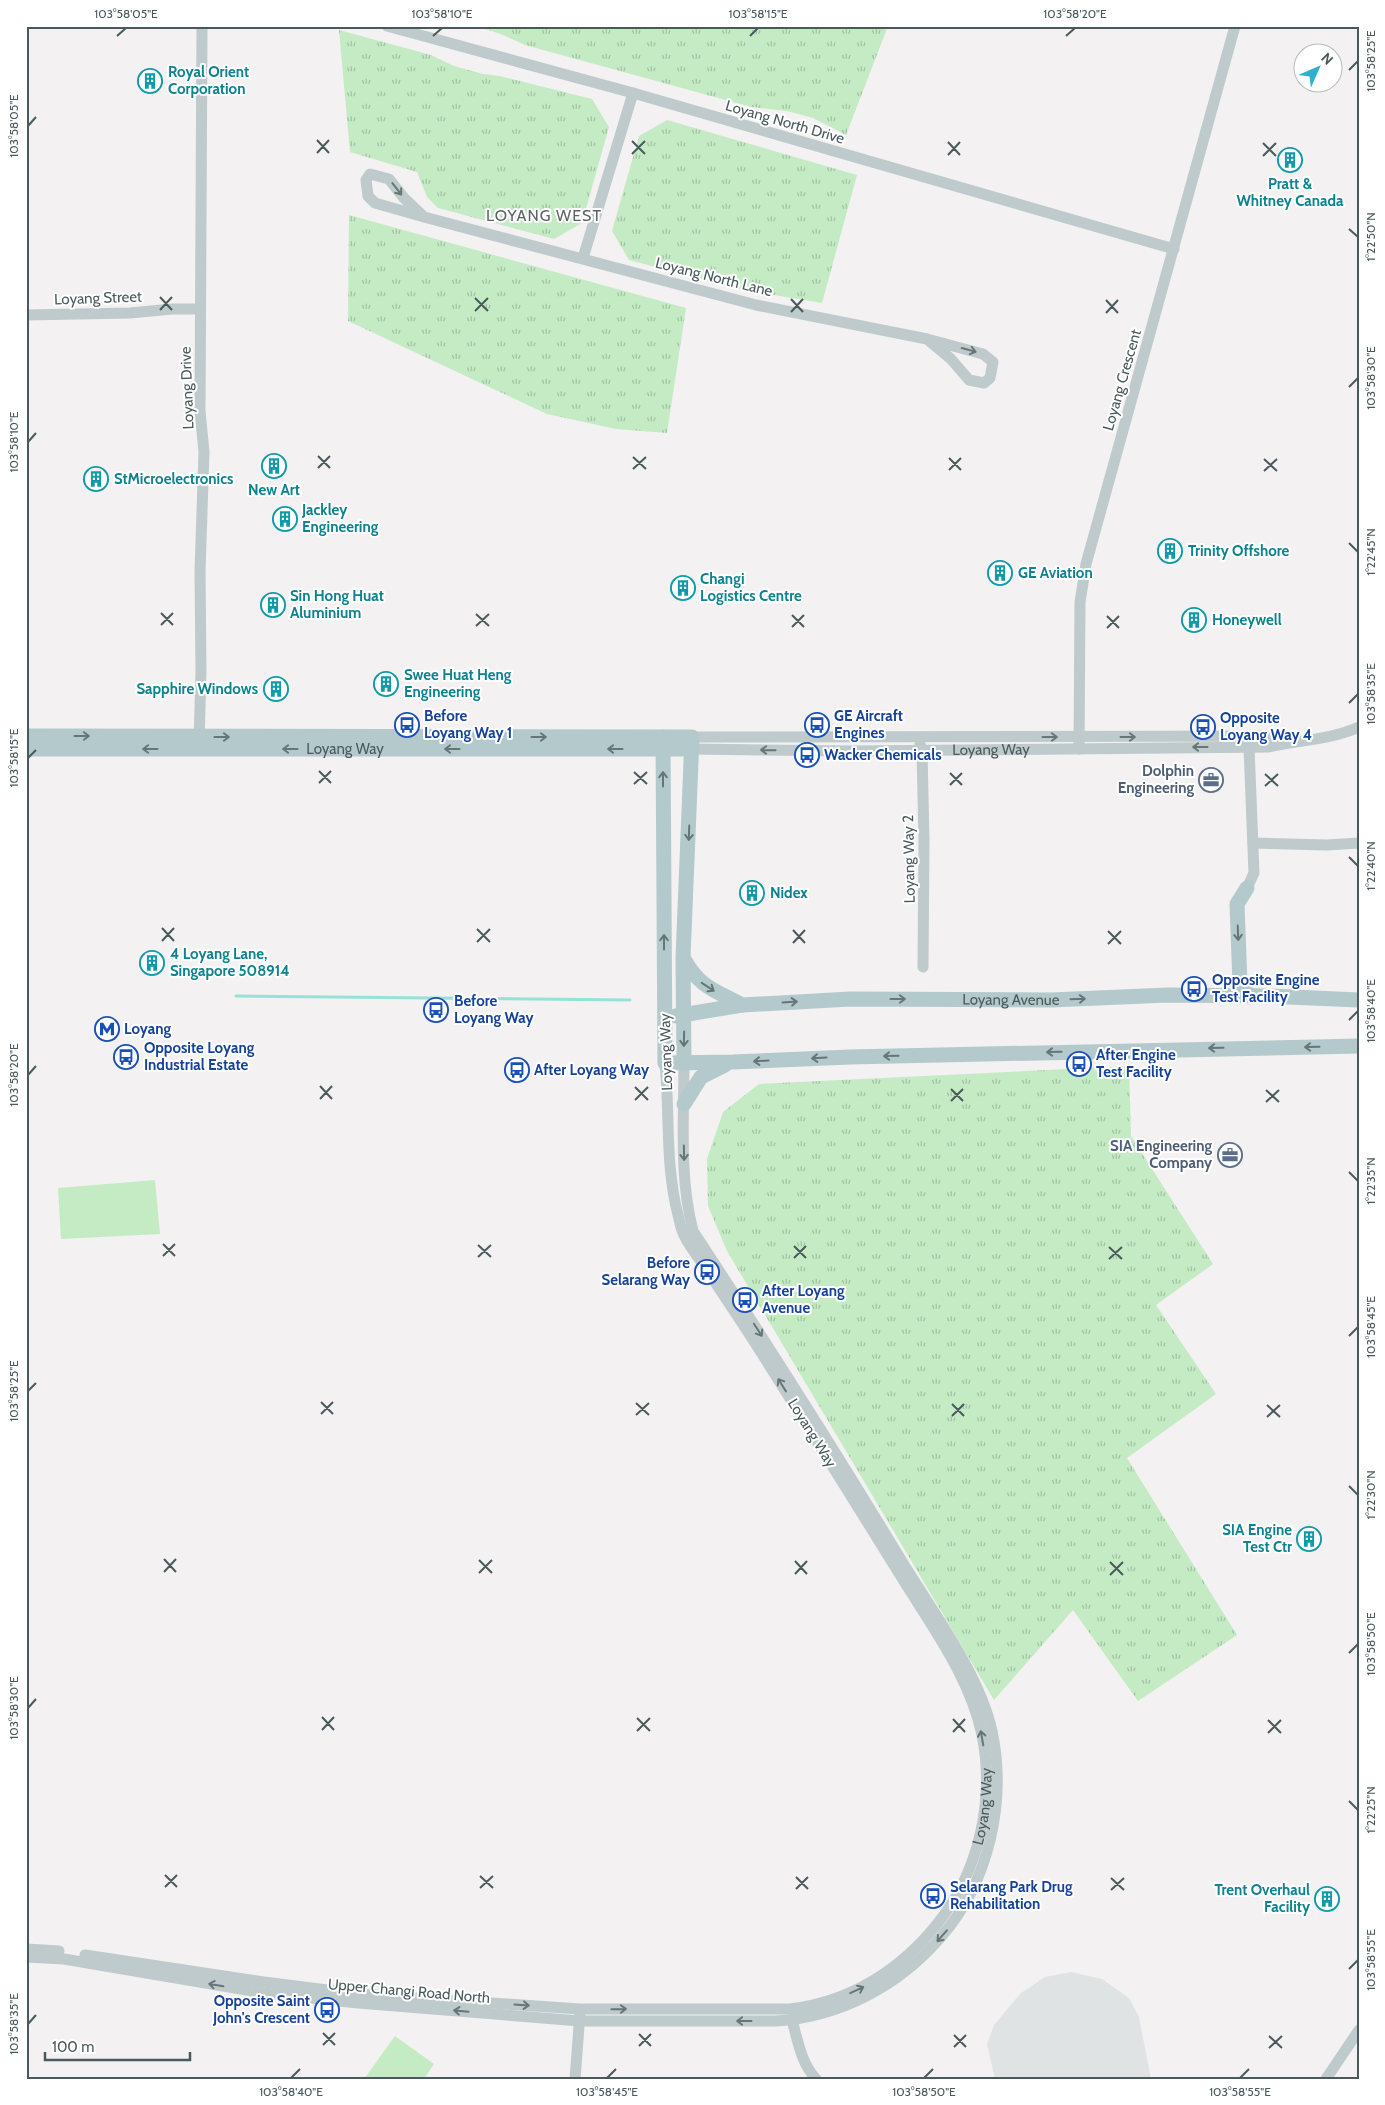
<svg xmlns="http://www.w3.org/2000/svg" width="1385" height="2105" font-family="Cabin,sans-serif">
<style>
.airport{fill:#e0e3e4}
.grass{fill:url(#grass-tufts)}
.garden{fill:#c5ebc5}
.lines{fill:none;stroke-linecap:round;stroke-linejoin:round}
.stream{stroke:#97e2d6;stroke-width:3}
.minor{stroke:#becacb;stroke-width:11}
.major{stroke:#b4c9cc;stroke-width:15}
.oneway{stroke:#677678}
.oneway2{stroke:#647678}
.ticks{fill:none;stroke:#4a5a5c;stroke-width:2}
.labels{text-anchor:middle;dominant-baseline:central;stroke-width:4;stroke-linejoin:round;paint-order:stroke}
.culture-label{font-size:15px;font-weight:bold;fill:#0d838f;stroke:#fff;text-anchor:start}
.street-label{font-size:15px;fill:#4a5a5c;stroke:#fff}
.transit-label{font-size:15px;font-weight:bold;fill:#164399;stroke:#fff;text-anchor:start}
.service-label{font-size:15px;font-weight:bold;fill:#4e5e75;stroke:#fff;text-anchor:end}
.neighbourhood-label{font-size:16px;letter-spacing:1px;fill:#5e6365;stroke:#fff}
.neatline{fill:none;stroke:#4a5a5c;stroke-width:2}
.ticks-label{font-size:12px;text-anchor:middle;fill:#4a5a5c}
</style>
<defs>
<pattern id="grass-tufts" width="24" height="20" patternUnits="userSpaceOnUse" patternTransform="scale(1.25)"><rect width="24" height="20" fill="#c5ebc5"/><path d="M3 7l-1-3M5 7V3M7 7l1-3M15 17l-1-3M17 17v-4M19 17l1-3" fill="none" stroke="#a2c1a3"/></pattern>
</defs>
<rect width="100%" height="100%" fill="#f3f1f1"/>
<!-- airport -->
<path class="airport" d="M 1071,1972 L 1102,1979 L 1129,1998 L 1139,2017 L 1151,2079 L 995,2079 L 987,2044 L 994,2025 L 1021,1993 L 1045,1977 Z"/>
<!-- grass -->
<path class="grass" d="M 477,26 L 888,26 L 846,135 L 813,118 L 787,111 L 751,107 L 525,45 L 503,35 Z
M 339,30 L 431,55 L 454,66 L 483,74 L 500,76 L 592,99 L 609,127 L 582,223 L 554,239 L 438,208 L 427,197 L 417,172 L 350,152 Z
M 667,120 L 857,175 L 822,303 L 739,289 L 629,260 L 612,231 L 639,136 Z
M 349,215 L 686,308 L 667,433 L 616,429 L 547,414 L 348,321 Z
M 1129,1066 L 1131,1136 L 1213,1264 L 1156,1305 L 1216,1394 L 1127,1458 L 1237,1635 L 1138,1701 L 1073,1610 L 994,1700 L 727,1251 L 708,1206 L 707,1159 L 723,1112 L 759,1084 Z"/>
<!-- garden -->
<path class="garden" d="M 155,1180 L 160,1234 L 61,1239 L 58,1188 Z
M 395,2036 L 434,2064 L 424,2079 L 364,2079 Z"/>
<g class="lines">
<!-- stream -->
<path class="stream" d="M 236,996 L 630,1000"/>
<!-- minor -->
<g class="minor">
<path d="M 387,26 L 633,93 L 1174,249"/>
<path d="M 424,217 L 404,198 L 389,179 L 370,174 L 366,180 L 368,196 L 375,203 L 424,217 L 756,305 L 927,339 L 983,354 L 993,362 L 990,378 L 984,383 L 969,380 L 951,359 L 927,339"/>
<path d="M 583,258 L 633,93"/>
<path d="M 26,315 L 130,313 L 172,309 L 200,309"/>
<path d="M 692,737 L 1270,736 L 1289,742"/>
<path d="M 199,744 L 201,671 L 200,571 L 204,452 L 200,411 L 202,26"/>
<path d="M 920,744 L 922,750 L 924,841 L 923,967"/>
<path id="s1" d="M 691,749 L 853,751 L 1269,747 C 1299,740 1330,740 1359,727"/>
<path d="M 1079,749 L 1080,602 L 1086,564 L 1235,26"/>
<path d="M 1253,843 L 1327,845 L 1359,843"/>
<path d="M 1247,888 L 1254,873 L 1249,747"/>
<path d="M 26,1949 L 59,1951"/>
<path id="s2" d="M 85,1955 L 264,1982 L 359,1994 L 580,2009 L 790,2009 C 850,2002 901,1970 938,1923 C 979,1871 995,1800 982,1735 C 970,1677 932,1627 902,1578 C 854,1501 806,1423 757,1346 C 741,1321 724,1296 707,1270 C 700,1259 691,1249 685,1237 C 681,1231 680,1223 678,1215 C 665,1165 670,1114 665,1063"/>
<path d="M 26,1957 L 64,1959 L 264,1993 L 358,2003 L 580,2021 L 776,2021 C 840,2017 899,1986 941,1937 C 989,1882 1007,1802 992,1731 C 980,1676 936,1616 906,1568 C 837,1454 766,1342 693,1231 C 679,1177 684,1118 684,1063"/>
<path d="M 792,2020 C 798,2041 801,2063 816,2079"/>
<path d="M 575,2079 L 580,2013"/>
<path d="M 1326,2079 L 1359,2030"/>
</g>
<!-- major -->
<g class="major">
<path d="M 26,736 L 692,737 L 683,958 L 684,1063"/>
<path d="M 663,737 L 665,1063 L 733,1062 L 850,1057 L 1359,1046"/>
<path id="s3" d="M 26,749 L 691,749"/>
<path d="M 1247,888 L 1237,904 L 1240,985 L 1246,993 L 1253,996"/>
<path d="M 684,959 C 700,988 715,990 742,1005"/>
<path id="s4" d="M 676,1016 L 742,1005 L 850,999 L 1051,1000 L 1168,995 L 1267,996 L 1359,1000"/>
<path d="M 684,1104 L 701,1077 L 725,1065"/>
</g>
</g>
<!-- one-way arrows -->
<defs><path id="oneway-shaft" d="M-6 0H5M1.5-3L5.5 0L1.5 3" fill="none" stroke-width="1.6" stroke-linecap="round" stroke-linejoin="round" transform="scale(1.25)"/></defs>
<g class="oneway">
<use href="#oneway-shaft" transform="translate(397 189) rotate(52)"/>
<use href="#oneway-shaft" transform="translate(969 350) rotate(15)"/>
<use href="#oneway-shaft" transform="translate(1050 737)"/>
<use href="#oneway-shaft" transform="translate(1128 737)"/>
<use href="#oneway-shaft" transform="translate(1200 747) rotate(180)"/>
<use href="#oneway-shaft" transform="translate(768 750) rotate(-179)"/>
<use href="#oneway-shaft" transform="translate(684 1153) rotate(89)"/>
<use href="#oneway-shaft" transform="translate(758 1330) rotate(57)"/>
<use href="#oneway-shaft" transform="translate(782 1385) rotate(-122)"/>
<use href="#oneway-shaft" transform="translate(982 1738) rotate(-100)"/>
<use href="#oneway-shaft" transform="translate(942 1936) rotate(131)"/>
<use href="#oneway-shaft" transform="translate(216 1985) rotate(-170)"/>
<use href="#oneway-shaft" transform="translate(857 1990) rotate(-25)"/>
<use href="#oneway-shaft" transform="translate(522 2005) rotate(4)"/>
<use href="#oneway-shaft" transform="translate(619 2009) rotate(-1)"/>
<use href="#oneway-shaft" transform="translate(461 2011) rotate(-175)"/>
<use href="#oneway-shaft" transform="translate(744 2021) rotate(-180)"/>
</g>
<g class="oneway2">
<use href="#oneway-shaft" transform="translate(82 736)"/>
<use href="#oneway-shaft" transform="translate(222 737)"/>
<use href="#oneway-shaft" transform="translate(539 737)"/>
<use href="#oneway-shaft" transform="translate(150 749) rotate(180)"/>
<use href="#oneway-shaft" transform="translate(290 749) rotate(180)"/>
<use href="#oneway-shaft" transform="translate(452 749) rotate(180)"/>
<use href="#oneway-shaft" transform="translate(615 749) rotate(-180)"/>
<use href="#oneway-shaft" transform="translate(663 779) rotate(-90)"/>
<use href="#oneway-shaft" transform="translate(689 833) rotate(92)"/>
<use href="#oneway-shaft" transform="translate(1238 933) rotate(88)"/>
<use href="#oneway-shaft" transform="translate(664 942) rotate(-90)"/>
<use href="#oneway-shaft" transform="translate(708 987) rotate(33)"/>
<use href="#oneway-shaft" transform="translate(898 999)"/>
<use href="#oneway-shaft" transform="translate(1078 999) rotate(-2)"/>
<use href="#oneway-shaft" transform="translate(790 1002) rotate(-4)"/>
<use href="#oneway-shaft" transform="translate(684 1039) rotate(91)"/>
<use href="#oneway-shaft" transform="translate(1312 1047) rotate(179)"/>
<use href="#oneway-shaft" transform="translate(1216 1048) rotate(179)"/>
<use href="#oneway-shaft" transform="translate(1054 1052) rotate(179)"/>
<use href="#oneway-shaft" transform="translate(891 1056) rotate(179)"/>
<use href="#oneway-shaft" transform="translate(819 1058) rotate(177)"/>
<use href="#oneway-shaft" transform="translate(761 1061) rotate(177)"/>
</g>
<!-- ticks -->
<path class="ticks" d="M 117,36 L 126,28M 433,36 L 442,28M 750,36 L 758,28M 1066,36 L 1075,28M 1349,70 L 1358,61M 28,126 L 36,117M 317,140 L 329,153M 632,141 L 645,154M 948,142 L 960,155M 1263,143 L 1276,156M 317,153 L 329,140M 632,154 L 645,141M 948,155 L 960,142M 1263,156 L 1276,143M 1349,229 L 1358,237M 160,297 L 172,310M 475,298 L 488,311M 791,299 L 803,312M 1106,300 L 1118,313M 160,310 L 172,297M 475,311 L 488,298M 791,312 L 803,299M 1106,313 L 1118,300M 1349,387 L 1358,378M 28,442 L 36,433M 318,456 L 330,468M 633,457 L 646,469M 949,458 L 961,470M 1264,459 L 1277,471M 318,468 L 330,456M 633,469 L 646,457M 949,470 L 961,458M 1264,471 L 1277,459M 1349,543 L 1358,552M 161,613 L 173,625M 476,614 L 489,626M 792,615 L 804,627M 1107,616 L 1119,628M 161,625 L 173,613M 476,626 L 489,614M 792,627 L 804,615M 1107,628 L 1119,616M 1349,703 L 1358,694M 28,758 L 36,750M 319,771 L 331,783M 634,772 L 647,784M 950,773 L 962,785M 1265,774 L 1278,786M 319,783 L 331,771M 634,784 L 647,772M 950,785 L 962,773M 1265,786 L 1278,774M 1349,857 L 1358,866M 162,928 L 174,941M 477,929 L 490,942M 793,930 L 805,943M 1108,931 L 1121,944M 162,941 L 174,928M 477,942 L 490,929M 793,943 L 805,930M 1108,944 L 1121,931M 1349,1020 L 1358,1011M 28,1075 L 36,1066M 320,1086 L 332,1099M 635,1087 L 648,1100M 951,1089 L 963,1101M 1266,1090 L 1279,1102M 320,1099 L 332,1086M 635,1100 L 648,1087M 951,1101 L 963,1089M 1266,1102 L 1279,1090M 1349,1172 L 1358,1181M 163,1244 L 175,1256M 478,1245 L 491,1257M 794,1246 L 806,1258M 1109,1247 L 1122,1259M 163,1256 L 175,1244M 478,1257 L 491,1245M 794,1258 L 806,1246M 1109,1259 L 1122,1247M 1349,1336 L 1358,1327M 28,1391 L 36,1383M 321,1402 L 333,1414M 636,1403 L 649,1415M 952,1404 L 964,1416M 1267,1405 L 1280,1417M 321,1414 L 333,1402M 636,1415 L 649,1403M 952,1416 L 964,1404M 1267,1417 L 1280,1405M 1349,1486 L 1358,1495M 164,1559 L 176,1572M 479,1560 L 492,1573M 795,1561 L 807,1574M 1110,1562 L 1123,1575M 164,1572 L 176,1559M 479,1573 L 492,1560M 795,1574 L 807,1561M 1110,1575 L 1123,1562M 1349,1653 L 1358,1644M 28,1708 L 36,1699M 322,1717 L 334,1730M 637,1718 L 650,1731M 953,1719 L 965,1732M 1268,1720 L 1281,1733M 322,1730 L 334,1717M 637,1731 L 650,1718M 953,1732 L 965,1719M 1268,1733 L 1281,1720M 1349,1801 L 1358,1810M 165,1875 L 177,1887M 480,1876 L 493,1888M 796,1877 L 808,1889M 1111,1878 L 1124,1890M 165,1887 L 177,1875M 480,1888 L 493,1876M 796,1889 L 808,1877M 1111,1890 L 1124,1878M 1349,1969 L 1358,1960M 28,2024 L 36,2015M 323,2033 L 335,2045M 639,2034 L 651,2046M 954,2035 L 966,2047M 1269,2036 L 1282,2048M 323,2045 L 335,2033M 639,2046 L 651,2034M 954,2047 L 966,2035M 1269,2048 L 1282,2036M 291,2078 L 300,2069M 607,2078 L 616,2069M 924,2078 L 933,2069M 1240,2078 L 1249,2069"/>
<!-- icons -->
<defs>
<symbol id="building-ring" viewBox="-11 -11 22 22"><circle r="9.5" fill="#fff" stroke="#0f9aa8" stroke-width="1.5"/><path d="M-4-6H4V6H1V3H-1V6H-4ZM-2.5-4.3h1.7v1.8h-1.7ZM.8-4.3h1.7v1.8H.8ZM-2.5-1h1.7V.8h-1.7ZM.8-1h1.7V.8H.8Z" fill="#0f9aa8"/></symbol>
<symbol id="bus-ring" viewBox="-11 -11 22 22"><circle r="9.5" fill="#fff" stroke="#1a4fb4" stroke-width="1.5"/><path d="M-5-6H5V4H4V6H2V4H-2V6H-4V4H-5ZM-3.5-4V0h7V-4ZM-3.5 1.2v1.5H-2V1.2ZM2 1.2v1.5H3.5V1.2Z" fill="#1a4fb4"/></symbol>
<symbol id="office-ring" viewBox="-11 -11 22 22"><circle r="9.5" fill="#fff" stroke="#5c6f8a" stroke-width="1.5"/><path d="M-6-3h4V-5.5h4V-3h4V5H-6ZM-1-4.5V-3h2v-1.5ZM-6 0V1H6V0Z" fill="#5c6f8a"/></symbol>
<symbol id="metro-ring" viewBox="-11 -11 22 22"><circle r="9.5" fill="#fff" stroke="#1a4fb4" stroke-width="1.5"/><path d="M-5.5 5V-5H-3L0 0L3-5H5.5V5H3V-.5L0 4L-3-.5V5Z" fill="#1a4fb4"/></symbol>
</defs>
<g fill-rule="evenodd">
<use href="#building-ring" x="136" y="67" width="28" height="28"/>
<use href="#building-ring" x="1276" y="146" width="28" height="28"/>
<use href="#building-ring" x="260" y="452" width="28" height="28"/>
<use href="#building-ring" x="82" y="465" width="28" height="28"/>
<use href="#building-ring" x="271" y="505" width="28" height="28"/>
<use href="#building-ring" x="1156" y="537" width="28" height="28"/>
<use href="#building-ring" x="986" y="559" width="28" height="28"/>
<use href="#building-ring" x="669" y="574" width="28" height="28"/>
<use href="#building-ring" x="259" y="591" width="28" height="28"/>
<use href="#building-ring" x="1180" y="606" width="28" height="28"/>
<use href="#building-ring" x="372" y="670" width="28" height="28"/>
<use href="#building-ring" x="262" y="675" width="28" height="28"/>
<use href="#bus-ring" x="393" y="711" width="28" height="28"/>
<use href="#bus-ring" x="803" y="711" width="28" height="28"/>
<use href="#bus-ring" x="1189" y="713" width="28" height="28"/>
<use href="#bus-ring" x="793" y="741" width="28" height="28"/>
<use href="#office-ring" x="1197" y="766" width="28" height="28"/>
<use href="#building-ring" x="738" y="879" width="28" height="28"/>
<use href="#building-ring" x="138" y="949" width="28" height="28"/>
<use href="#bus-ring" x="1180" y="975" width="28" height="28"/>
<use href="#bus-ring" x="422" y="996" width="28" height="28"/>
<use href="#metro-ring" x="93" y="1015" width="28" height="28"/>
<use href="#bus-ring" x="112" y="1043" width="28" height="28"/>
<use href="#bus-ring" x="1065" y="1050" width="28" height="28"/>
<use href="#bus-ring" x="503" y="1056" width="28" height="28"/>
<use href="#office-ring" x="1216" y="1141" width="28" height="28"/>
<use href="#bus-ring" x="693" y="1258" width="28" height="28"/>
<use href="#bus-ring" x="731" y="1286" width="28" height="28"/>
<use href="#building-ring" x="1295" y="1525" width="28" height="28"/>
<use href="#bus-ring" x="919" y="1882" width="28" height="28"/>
<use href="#building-ring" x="1313" y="1885" width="28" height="28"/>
<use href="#bus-ring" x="313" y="1996" width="28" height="28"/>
</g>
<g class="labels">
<!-- culture labels -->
<g class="culture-label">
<text x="168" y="72">Royal Orient<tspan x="168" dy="17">Corporation</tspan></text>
<text x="1290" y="184" text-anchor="middle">Pratt &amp;<tspan x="1290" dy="17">Whitney Canada</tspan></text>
<text x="114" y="479">StMicroelectronics</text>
<text x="274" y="490" text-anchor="middle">New Art</text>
<text x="302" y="510">Jackley<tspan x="302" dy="17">Engineering</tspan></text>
<text x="1188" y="551">Trinity Offshore</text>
<text x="1018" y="573">GE Aviation</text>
<text x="700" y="579">Changi<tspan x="700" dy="17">Logistics Centre</tspan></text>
<text x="290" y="596">Sin Hong Huat<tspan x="290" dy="17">Aluminium</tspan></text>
<text x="1212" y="620">Honeywell</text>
<text x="404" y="675">Swee Huat Heng<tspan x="404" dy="17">Engineering</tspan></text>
<text x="258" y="689" text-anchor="end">Sapphire Windows</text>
<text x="770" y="893">Nidex</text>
<text x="170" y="954">4 Loyang Lane,<tspan x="170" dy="17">Singapore 508914</tspan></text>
<text x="1292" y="1530" text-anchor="end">SIA Engine<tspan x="1292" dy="17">Test Ctr</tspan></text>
<text x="1310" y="1890" text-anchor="end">Trent Overhaul<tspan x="1310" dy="17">Facility</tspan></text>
</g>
<!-- street labels -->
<g class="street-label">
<text transform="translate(785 122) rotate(16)">Loyang North Drive</text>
<text transform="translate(714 277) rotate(14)">Loyang North Lane</text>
<text transform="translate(98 298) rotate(-2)">Loyang Street</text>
<text transform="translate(1122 380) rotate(-74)">Loyang Crescent</text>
<text transform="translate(187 388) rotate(-92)">Loyang Drive</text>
<text stroke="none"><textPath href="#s3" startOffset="319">Loyang Way</textPath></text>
<text stroke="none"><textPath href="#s1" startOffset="300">Loyang Way</textPath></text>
<text transform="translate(909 859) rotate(-91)">Loyang Way 2</text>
<text stroke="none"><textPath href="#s4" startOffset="336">Loyang Avenue</textPath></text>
<text transform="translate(666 1052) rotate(-92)">Loyang Way</text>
<text transform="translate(812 1433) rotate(58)">Loyang Way</text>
<text stroke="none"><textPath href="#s2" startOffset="1011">Loyang Way</textPath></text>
<text transform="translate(409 1991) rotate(5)">Upper Changi Road North</text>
</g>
<!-- transit labels -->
<g class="transit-label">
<text x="424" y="716">Before<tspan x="424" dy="17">Loyang Way 1</tspan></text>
<text x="834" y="716">GE Aircraft<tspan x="834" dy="17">Engines</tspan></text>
<text x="1220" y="718">Opposite<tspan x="1220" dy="17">Loyang Way 4</tspan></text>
<text x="824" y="755">Wacker Chemicals</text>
<text x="1212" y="980">Opposite Engine<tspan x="1212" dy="17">Test Facility</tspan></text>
<text x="454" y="1001">Before<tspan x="454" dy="17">Loyang Way</tspan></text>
<text x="124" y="1029">Loyang</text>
<text x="144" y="1048">Opposite Loyang<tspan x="144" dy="17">Industrial Estate</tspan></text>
<text x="1096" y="1055">After Engine<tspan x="1096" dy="17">Test Facility</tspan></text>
<text x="534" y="1070">After Loyang Way</text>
<text x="690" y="1263" text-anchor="end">Before<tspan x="690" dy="17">Selarang Way</tspan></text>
<text x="762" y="1291">After Loyang<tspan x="762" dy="17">Avenue</tspan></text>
<text x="950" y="1887">Selarang Park Drug<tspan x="950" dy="17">Rehabilitation</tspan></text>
<text x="310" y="2001" text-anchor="end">Opposite Saint<tspan x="310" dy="17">John's Crescent</tspan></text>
</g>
<!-- service labels -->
<g class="service-label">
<text x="1194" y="771">Dolphin<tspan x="1194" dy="17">Engineering</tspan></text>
<text x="1212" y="1146">SIA Engineering<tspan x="1212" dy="17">Company</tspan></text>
</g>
<!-- neighbourhood labels -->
<g class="neighbourhood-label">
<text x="544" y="215">LOYANG WEST</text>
</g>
</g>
<!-- border -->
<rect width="1385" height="2105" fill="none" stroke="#ffffff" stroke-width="55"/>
<!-- north arrow -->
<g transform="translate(1318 68) rotate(45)"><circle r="24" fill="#ffffff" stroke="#b7bdbe"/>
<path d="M0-4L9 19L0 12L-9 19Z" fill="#2eb1cf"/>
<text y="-8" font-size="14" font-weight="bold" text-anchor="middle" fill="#4a5a5c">N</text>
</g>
<!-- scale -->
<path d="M45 2052v8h145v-8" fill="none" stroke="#4a5a5c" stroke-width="2.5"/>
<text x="52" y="2052" font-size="15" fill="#4a5a5c" stroke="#ffffff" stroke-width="4" paint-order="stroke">100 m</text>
<rect x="28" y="28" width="1330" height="2050" class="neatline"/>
<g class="ticks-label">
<text x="126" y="18">103°58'05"E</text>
<text x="442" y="18">103°58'10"E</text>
<text x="758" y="18">103°58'15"E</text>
<text x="1075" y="18">103°58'20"E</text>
<text transform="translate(1371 61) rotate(-90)" y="4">103°58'25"E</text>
<text transform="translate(14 126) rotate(-90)" y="4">103°58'05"E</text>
<text transform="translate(1371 237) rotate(-90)" y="4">1°22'50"N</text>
<text transform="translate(1371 378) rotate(-90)" y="4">103°58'30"E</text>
<text transform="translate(14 442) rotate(-90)" y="4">103°58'10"E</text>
<text transform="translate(1371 552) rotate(-90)" y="4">1°22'45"N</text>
<text transform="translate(1371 694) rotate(-90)" y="4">103°58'35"E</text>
<text transform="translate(14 758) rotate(-90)" y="4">103°58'15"E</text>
<text transform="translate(1371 866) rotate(-90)" y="4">1°22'40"N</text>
<text transform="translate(1371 1011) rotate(-90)" y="4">103°58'40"E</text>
<text transform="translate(14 1075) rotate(-90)" y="4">103°58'20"E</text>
<text transform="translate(1371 1181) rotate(-90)" y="4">1°22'35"N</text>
<text transform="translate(1371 1327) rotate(-90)" y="4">103°58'45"E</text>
<text transform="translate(14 1391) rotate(-90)" y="4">103°58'25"E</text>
<text transform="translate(1371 1495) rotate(-90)" y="4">1°22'30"N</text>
<text transform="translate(1371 1644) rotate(-90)" y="4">103°58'50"E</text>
<text transform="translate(14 1708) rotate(-90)" y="4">103°58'30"E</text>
<text transform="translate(1371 1810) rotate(-90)" y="4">1°22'25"N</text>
<text transform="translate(1371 1960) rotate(-90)" y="4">103°58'55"E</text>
<text transform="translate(14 2024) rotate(-90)" y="4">103°58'35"E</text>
<text x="291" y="2096">103°58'40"E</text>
<text x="607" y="2096">103°58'45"E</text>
<text x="924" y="2096">103°58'50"E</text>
<text x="1240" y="2096">103°58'55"E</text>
</g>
</svg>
